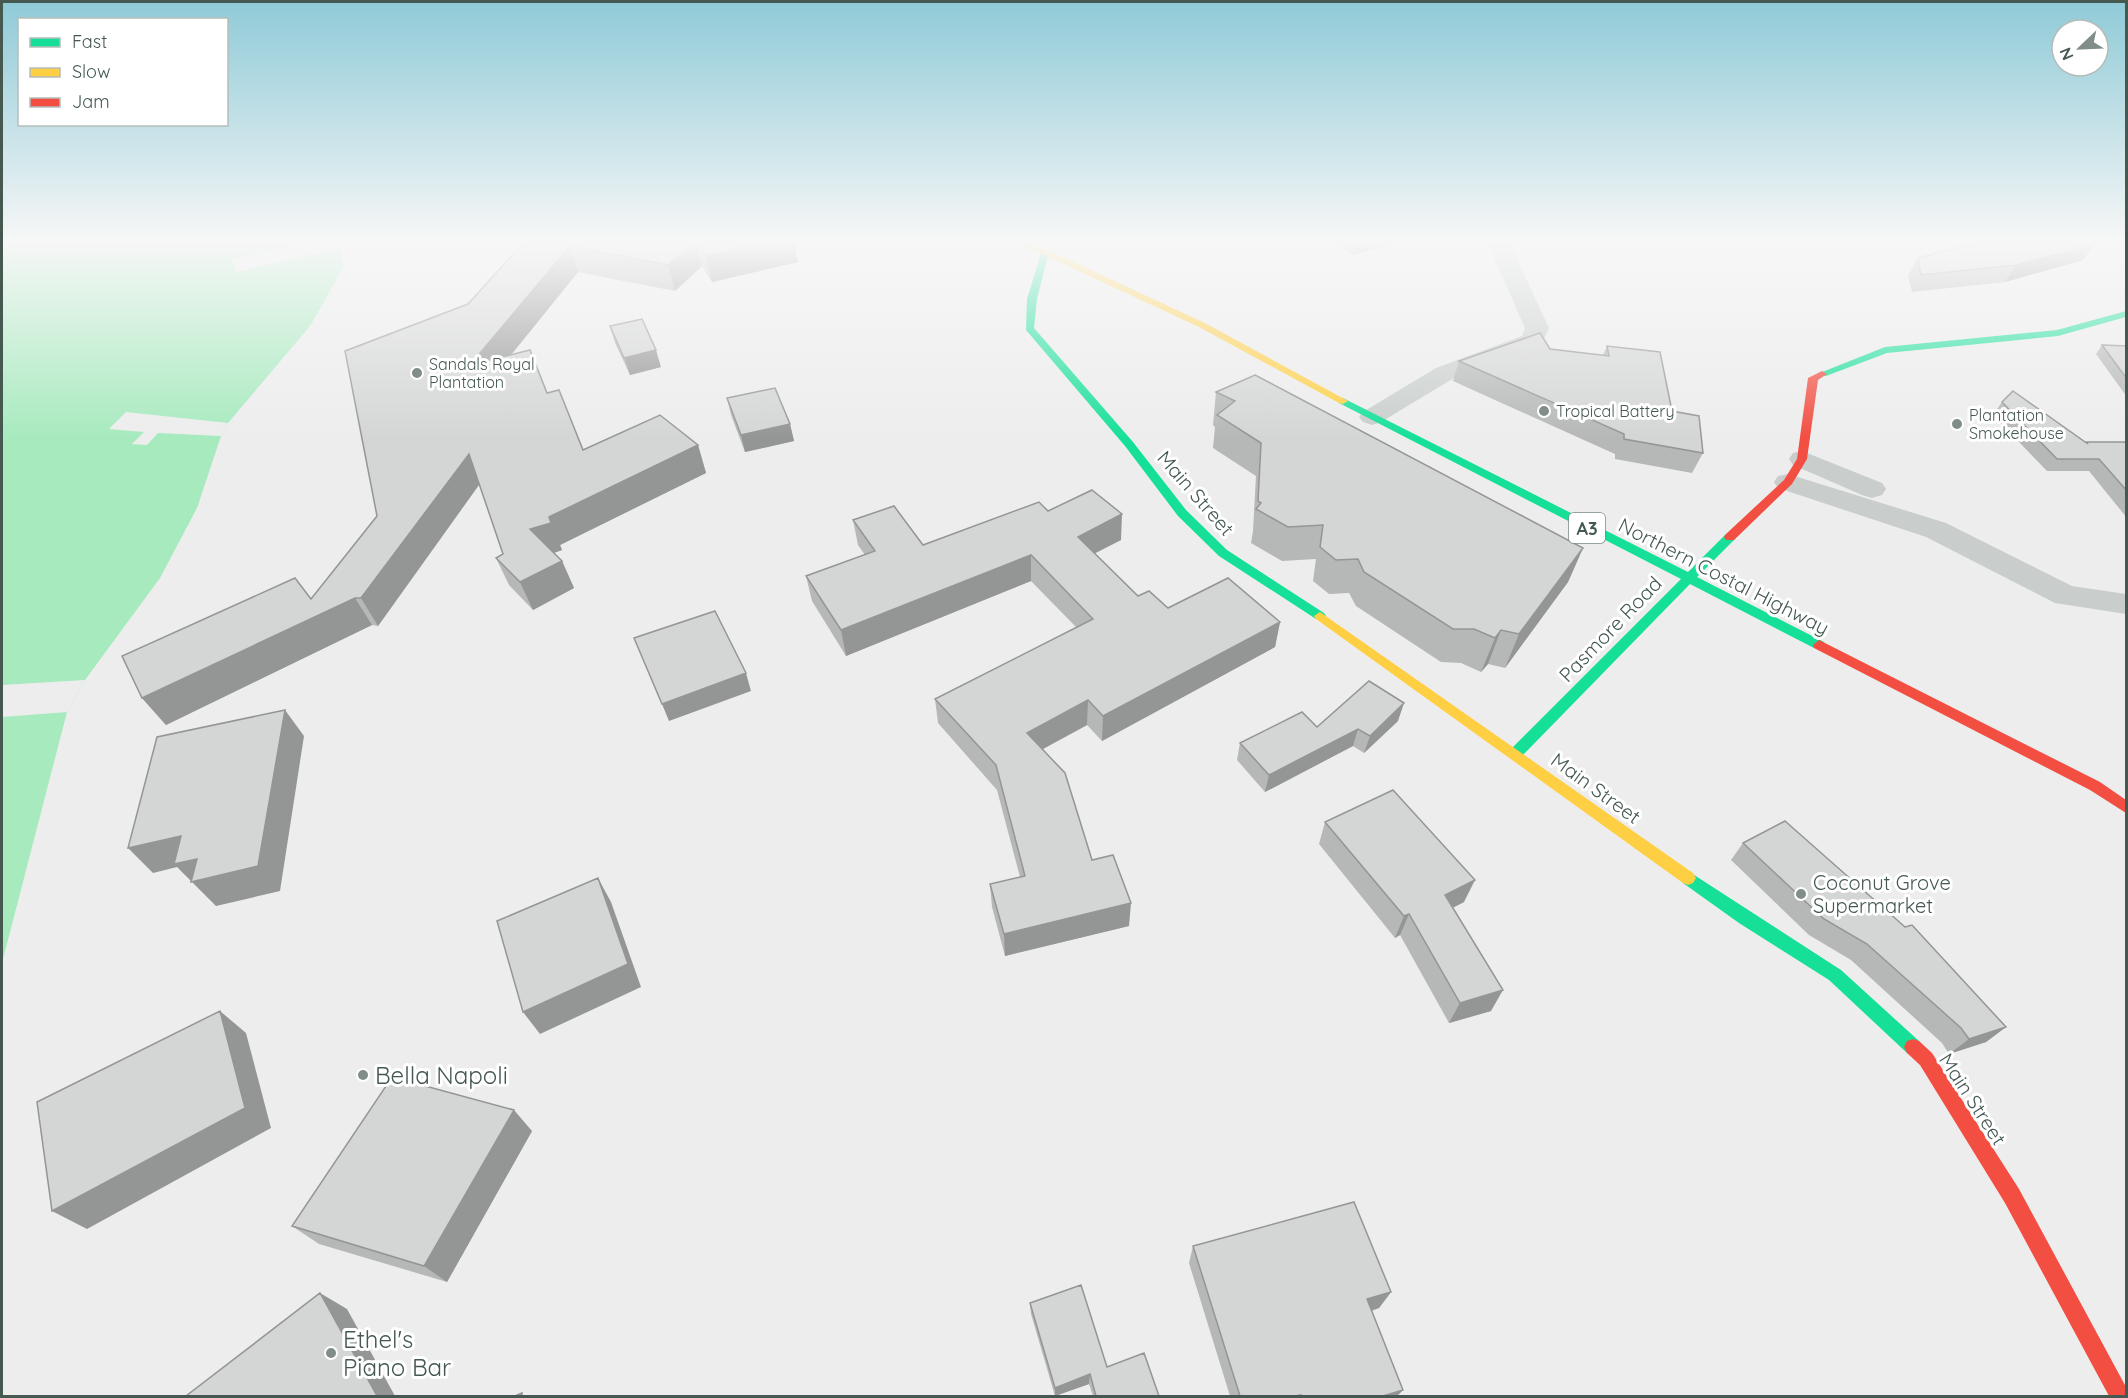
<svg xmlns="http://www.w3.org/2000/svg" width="2128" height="1398" font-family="Quicksand,sans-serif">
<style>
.water{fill:#a7eabe}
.pier{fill:#eeedee}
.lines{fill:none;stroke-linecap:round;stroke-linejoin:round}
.street{fill:#c9cecd;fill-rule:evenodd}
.fast{fill:#16e098;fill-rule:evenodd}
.slow{fill:#ffcf43;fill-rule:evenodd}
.jam{fill:#f24e42;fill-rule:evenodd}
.wall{fill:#b6b7b7}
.shaded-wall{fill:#949595}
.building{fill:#d4d5d5;stroke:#949595;stroke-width:1.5}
.poi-dot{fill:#808d88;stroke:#fff;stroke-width:2}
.labels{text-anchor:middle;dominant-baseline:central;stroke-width:6;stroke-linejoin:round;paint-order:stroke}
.far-poi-label{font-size:16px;fill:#455951;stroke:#fff;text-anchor:start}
.shield{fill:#fff;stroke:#7d8b85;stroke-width:1.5}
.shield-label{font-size:18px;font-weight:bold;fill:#455951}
.street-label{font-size:20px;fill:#455951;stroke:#fff}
.poi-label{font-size:20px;fill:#455951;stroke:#fff;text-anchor:start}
.near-poi-label{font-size:24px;fill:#455951;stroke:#fff;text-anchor:start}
</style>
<rect width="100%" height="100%" fill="#eeedee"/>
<!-- water -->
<path class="water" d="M 2,242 L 341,242 L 343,268 L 310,326 L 228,423 L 221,436 L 197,508 L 160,578 L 85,680 L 67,712 L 2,963 Z"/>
<!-- pier -->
<path class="pier" d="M 311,242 L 341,242 L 343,247 L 237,272 L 231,259 Z
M 126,412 L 228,423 L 221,436 L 158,433 L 147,445 L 132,444 L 144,432 L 109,429 Z
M 85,680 L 67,712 L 2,717 L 2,685 Z"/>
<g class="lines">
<!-- street -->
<path class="street" d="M 1487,242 L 1509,242 L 1549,328 L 1541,345 L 1520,355 L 1454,378 L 1381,422 L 1372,425 L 1363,422 L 1359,417 L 1363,412 L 1436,368 L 1522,336 L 1525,328 Z
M 1802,451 L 1882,483 L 1886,489 L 1882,495 L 1872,498 L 1862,495 L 1793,465 L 1789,459 L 1793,453 Z
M 1788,474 L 1946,523 L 2072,586 L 2126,594 L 2126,614 L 2055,603 L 1926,537 L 1778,488 L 1774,482 L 1778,476 Z"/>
<!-- fast -->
<path class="fast" d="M 1042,250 L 1049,252 L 1037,299 L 1034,328 L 1133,442 L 1186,510 L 1227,550 L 1324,613 L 1326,616 L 1324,619 L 1316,619 L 1219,556 L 1178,516 L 1125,446 L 1026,330 L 1027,299 Z
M 2126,311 L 2126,317 L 2058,336 L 1887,353 L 1826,376 L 1818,376 L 1817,374 L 1885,347 L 2057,330 Z
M 1343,398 L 1688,572 L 1726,534 L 1734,534 L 1736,537 L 1734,540 L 1697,577 L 1824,642 L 1825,645 L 1824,648 L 1814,648 L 1690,584 L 1520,758 L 1510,758 L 1508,754 L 1510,750 L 1681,579 L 1339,403 L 1338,401 Z
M 1688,871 L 1841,970 L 1919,1041 L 1922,1047 L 1919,1053 L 1913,1055 L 1907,1053 L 1829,980 L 1739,923 L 1683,883 L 1680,878 L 1683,873 Z"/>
<!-- slow -->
<path class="slow" d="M 1006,242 L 1019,242 L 1048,250 L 1205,323 L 1348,401 L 1343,404 L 1339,403 L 1199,327 L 1042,254 Z
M 1320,612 L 1693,873 L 1696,878 L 1693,883 L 1688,885 L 1683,883 L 1316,619 L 1314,616 Z"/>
<!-- jam -->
<path class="jam" d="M 1822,371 L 1827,374 L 1818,380 L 1807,459 L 1792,484 L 1734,540 L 1726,540 L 1724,537 L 1726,534 L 1784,480 L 1797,459 L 1808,378 Z
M 1819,640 L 2100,782 L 2126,800 L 2126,813 L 2090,790 L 1814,648 L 1813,645 Z
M 1913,1039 L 1919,1041 L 1932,1053 L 2019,1189 L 2126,1387 L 2126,1396 L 2109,1396 L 2005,1203 L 1920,1065 L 1907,1053 L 1904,1047 L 1907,1041 Z"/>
</g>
<!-- wall -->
<path class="wall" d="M 524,242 L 794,242 L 798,262 L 712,282 L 702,266 L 675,291 L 578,272 L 511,355 L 547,393 L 583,450 L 698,445 L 706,473 L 560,545 L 562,550 L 554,553 L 562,561 L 574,588 L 533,610 L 509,585 L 496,558 L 503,554 L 479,485 L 378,626 L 372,625 L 166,725 L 142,698 L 311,599 L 377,516 L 468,304 Z
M 1334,242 L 1389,242 L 1388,246 L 1352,255 Z
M 1918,258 L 2083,260 L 2005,282 L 1912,292 L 1908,275 Z
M 610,326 L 661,367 L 630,375 L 615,343 Z
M 2102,345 L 2127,346 L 2127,397 L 2096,354 Z
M 1607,346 L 1672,411 L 1703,453 L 1692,473 L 1615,459 L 1615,454 L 1453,381 L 1459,361 L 1550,349 L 1603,355 Z
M 1216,392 L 1583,548 L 1568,582 L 1505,668 L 1488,664 L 1481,672 L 1461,663 L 1441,662 L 1356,606 L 1349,593 L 1329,594 L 1313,581 L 1316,559 L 1282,561 L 1251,543 L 1253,531 L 1256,476 L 1213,448 L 1215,427 L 1213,425 Z
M 727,398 L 790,424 L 794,441 L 745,452 L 731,415 Z
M 2002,402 L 2086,443 L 2127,442 L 2127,518 L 2089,471 L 2047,471 L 1993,415 Z
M 853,520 L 923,545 L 1121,540 L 1094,554 L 1138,596 L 1168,608 L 1280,622 L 1275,647 L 1102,741 L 1087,725 L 1043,749 L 1092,860 L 1129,926 L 1005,956 L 992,907 L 990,884 L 1020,877 L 997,790 L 938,723 L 935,699 L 1076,627 L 1031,581 L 846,656 L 812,601 L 806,576 L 865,555 L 858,545 Z
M 1398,721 L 1364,753 L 1353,746 L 1265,792 L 1237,760 L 1240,743 L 1317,727 Z
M 1325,822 L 1464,902 L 1452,908 L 1491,1011 L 1449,1023 L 1400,935 L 1395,938 L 1319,844 Z
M 1743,843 L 2006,1027 L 1986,1042 L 1949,1054 L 1942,1043 L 1851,960 L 1809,935 L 1731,860 Z
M 532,1131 L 447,1282 L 319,1244 L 292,1226 Z
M 1193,1246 L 1391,1292 L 1379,1308 L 1372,1311 L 1403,1390 L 1397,1396 L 1230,1396 L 1189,1263 Z
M 1030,1303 L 1107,1367 L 1159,1396 L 1093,1396 L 1089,1384 L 1055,1396 L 1031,1314 Z"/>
<!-- shaded-wall -->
<path class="shaded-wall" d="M 695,242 L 696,242 L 702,266 L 675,291 L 668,265 Z
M 769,242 L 794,242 L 798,262 L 712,282 L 706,256 Z
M 1355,242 L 1389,242 L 1388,246 L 1352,255 Z
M 2095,244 L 2083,260 L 2005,282 L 2016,265 Z
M 570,246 L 578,272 L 481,392 L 470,365 Z
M 656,350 L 661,367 L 630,375 L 624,358 Z
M 790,424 L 794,441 L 745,452 L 741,435 Z
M 698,445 L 706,473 L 560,545 L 562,550 L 542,557 L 530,529 L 549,517 Z
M 469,454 L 481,482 L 378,626 L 361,598 Z
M 1122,514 L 1121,540 L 1077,562 L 1078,537 Z
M 1583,548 L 1568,582 L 1505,668 L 1519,634 Z
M 1031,555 L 1031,581 L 846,656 L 841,630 Z
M 562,561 L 574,588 L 533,610 L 520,582 Z
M 355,598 L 372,625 L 166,725 L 142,698 Z
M 1280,622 L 1275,647 L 1102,741 L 1103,716 Z
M 1501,630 L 1488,664 L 1481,672 L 1495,638 Z
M 746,673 L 751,691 L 669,721 L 662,704 Z
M 1088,700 L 1087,725 L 1028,757 L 1027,733 Z
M 1404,703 L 1398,721 L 1364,753 L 1370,736 Z
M 285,710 L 304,736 L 280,891 L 216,906 L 177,867 L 153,873 L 128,848 L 181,836 Z
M 1358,729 L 1353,746 L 1265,792 L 1269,775 Z
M 598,878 L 611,902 L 641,987 L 540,1034 L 523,1012 Z
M 1475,880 L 1464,902 L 1435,917 L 1445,895 Z
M 1131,903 L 1129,926 L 1005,956 L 1004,934 Z
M 1409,914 L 1400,935 L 1395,938 L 1404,916 Z
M 1503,990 L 1491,1011 L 1449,1023 L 1460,1003 Z
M 220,1011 L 246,1033 L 271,1128 L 87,1229 L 52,1211 Z
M 2006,1027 L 1986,1042 L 1949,1054 L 1969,1039 Z
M 514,1110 L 532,1131 L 447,1282 L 424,1266 Z
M 1391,1292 L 1379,1308 L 1356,1315 L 1367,1299 Z
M 320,1293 L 347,1309 L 395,1396 L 377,1396 Z
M 1090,1374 L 1089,1384 L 1055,1396 L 1055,1388 Z
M 1403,1390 L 1397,1396 L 1383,1396 Z"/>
<!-- building -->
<path class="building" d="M 524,242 L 695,242 L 668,265 L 570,246 L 470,365 L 530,350 L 547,393 L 559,390 L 583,450 L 660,415 L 698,445 L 549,517 L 551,523 L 530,529 L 562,561 L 520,582 L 496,558 L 503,554 L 469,454 L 361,598 L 355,598 L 142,698 L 122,656 L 295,578 L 311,599 L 377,516 L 345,351 L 468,304 Z
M 697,242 L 769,242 L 706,256 Z
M 1980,242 L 2090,242 L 2095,244 L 2016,265 L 1921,275 L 1918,258 Z
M 642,319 L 656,350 L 624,358 L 610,326 Z
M 1540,333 L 1550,349 L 1609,356 L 1607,346 L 1660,352 L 1672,411 L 1699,416 L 1703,453 L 1624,439 L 1624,434 L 1459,361 Z
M 2102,345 L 2127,346 L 2127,379 Z
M 1255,375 L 1583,548 L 1519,634 L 1501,630 L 1495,638 L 1474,629 L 1453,629 L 1364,572 L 1358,559 L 1336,560 L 1320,547 L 1323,525 L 1288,527 L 1256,509 L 1261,503 L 1258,501 L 1261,443 L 1217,415 L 1235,401 L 1216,392 Z
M 775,388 L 790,424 L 741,435 L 727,398 Z
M 2013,391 L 2088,444 L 2086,442 L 2127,442 L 2127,491 L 2099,459 L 2057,459 L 2002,402 Z
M 1092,490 L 1122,514 L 1078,537 L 1138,596 L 1149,591 L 1168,608 L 1228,578 L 1280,622 L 1103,716 L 1088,700 L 1027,733 L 1065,773 L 1092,860 L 1113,855 L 1131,903 L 1004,934 L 990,884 L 1025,876 L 996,765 L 935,699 L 1093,619 L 1031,555 L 841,630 L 806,576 L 875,551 L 853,520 L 894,506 L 923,545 L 1039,502 L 1048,511 Z
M 715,611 L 746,673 L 662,704 L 634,638 Z
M 1369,681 L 1404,703 L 1370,736 L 1358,729 L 1269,775 L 1240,743 L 1302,712 L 1317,727 Z
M 285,710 L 258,866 L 191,882 L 197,859 L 174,864 L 181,836 L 128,848 L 157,737 Z
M 1393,790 L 1475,880 L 1445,895 L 1503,990 L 1460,1003 L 1409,914 L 1404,916 L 1325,822 Z
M 1785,821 L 1905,927 L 1912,925 L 2006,1027 L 1969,1039 L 1961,1028 L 1867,944 L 1824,919 L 1743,843 Z
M 598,878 L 628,964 L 523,1012 L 497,921 Z
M 220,1011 L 245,1108 L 52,1211 L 37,1102 Z
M 392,1077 L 514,1110 L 424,1266 L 292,1226 Z
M 1354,1202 L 1391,1292 L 1367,1299 L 1403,1390 L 1383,1396 L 1301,1396 L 1301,1395 L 1295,1396 L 1240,1396 L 1193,1246 Z
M 1081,1285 L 1107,1367 L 1144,1353 L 1159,1396 L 1096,1396 L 1090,1374 L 1055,1388 L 1030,1303 Z
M 320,1293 L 377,1396 L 186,1396 Z
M 522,1393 L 522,1396 L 515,1396 Z"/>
<!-- sky -->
<linearGradient id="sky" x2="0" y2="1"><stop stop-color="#8ecad7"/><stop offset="0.55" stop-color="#f7f7f7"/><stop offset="1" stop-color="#f7f7f7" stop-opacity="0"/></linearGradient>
<rect width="2128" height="438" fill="url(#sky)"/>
<!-- markers -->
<g class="poi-dot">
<circle cx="417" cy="373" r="6"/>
<circle cx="1544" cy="411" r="6"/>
<circle cx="1957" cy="424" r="6"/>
<circle cx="1801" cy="894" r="6"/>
<circle cx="363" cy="1075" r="6"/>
<circle cx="331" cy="1353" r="6"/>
</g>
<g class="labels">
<!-- far-poi labels -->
<g class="far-poi-label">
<text x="429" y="364">Sandals Royal<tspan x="429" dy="18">Plantation</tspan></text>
<text x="1556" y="411">Tropical Battery</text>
<text x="1969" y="415">Plantation<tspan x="1969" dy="18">Smokehouse</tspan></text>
</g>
<!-- shield labels -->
<rect class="shield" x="1569" y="513" width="36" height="30" rx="4.5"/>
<g class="shield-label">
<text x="1587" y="528">A3</text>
</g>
<!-- street labels -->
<g class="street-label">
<text transform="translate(1196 493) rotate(49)">Main Street</text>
<text transform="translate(1724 576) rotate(27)">Northern Costal Highway</text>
<text transform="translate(1610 629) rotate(-46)">Pasmore Road</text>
<text transform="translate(1596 788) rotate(36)">Main Street</text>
<text transform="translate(1973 1099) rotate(57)">Main Street</text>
</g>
<!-- poi labels -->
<g class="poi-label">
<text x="1813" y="882">Coconut Grove<tspan x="1813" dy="23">Supermarket</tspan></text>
</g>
<!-- near-poi labels -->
<g class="near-poi-label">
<text x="375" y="1075">Bella Napoli</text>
<text x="343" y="1339">Ethel's<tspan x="343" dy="28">Piano Bar</tspan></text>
</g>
</g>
<!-- border -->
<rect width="2128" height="1398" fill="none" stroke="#455951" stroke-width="6"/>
<!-- legend -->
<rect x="18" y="18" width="210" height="108" fill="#ffffff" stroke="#b5bdb9" stroke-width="1.5"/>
<rect x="30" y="38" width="30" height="9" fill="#16e098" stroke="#b5bdb9" stroke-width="1.5"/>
<text x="72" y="48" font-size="18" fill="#455951">Fast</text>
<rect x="30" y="68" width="30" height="9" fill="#ffcf43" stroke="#b5bdb9" stroke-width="1.5"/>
<text x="72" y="78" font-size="18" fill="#455951">Slow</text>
<rect x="30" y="98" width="30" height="9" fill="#f24e42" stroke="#b5bdb9" stroke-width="1.5"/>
<text x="72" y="108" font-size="18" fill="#455951">Jam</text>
<!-- north arrow -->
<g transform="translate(2080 48) rotate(247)"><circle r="28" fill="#ffffff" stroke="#b5bdb9" stroke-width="1.5"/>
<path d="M0-4.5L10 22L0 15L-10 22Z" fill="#808d88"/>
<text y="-9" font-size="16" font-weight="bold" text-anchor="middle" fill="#455951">N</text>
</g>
</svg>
